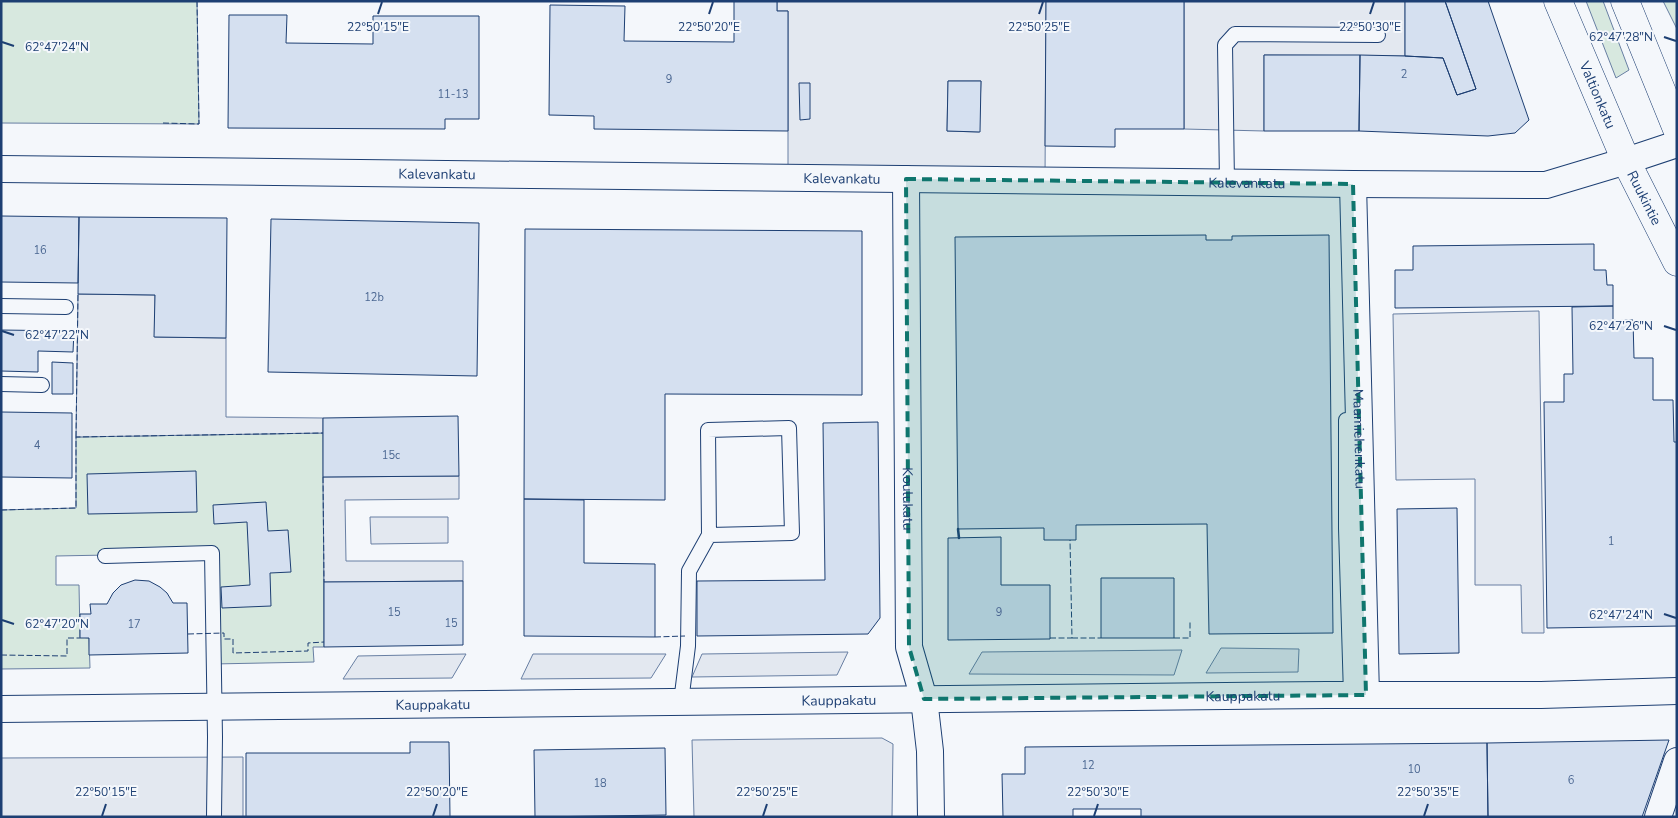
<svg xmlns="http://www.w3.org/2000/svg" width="1678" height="818" font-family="'Nunito Sans',sans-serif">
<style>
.green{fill:#d7e8df;stroke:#687fa3}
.parking{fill:#e3e8f0;stroke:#687fa3;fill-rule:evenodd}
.building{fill:#d5e0f0;stroke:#1d3f73}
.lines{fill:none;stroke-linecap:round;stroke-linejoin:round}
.lane-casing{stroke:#1d3f73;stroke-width:16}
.street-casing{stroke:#1d3f73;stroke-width:28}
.secondary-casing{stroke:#1d3f73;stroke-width:29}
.lane{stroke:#f4f7fb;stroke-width:14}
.street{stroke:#f4f7fb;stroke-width:26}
.secondary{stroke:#f4f7fb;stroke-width:28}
.fence{stroke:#1d3f73;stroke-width:1;stroke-dasharray:6 2.5;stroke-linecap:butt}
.wall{stroke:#1d3f73;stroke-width:2.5}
.marked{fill:#0f766e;fill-opacity:0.2;stroke:#0f766e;stroke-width:4;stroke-dasharray:10 6;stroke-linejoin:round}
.ticks{fill:none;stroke:#1d3f73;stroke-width:2}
.labels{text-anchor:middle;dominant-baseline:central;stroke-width:4;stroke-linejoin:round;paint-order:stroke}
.number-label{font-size:11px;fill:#4b6792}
.street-label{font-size:14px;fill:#1d3f73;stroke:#f4f7fb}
.ticks-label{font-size:12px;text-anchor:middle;fill:#1d3f73;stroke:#f4f7fb;stroke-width:4;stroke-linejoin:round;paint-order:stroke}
</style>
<rect width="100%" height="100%" fill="#f4f7fb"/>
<!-- green -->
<path class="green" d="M 1,1 L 197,1 L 199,124 L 1,123 Z
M 1586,1 L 1603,1 L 1629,70 L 1616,78 Z
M 1663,1 L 1677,1 L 1677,29 Z
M 323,433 L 324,647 L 313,647 L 314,662 L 213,664 L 212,553 L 56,556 L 56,585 L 79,585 L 80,637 L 89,638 L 90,668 L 1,669 L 1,510 L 76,508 L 76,437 Z"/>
<!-- parking -->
<path class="parking" d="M 777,1 L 1046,1 L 1045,180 L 788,178 L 788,11 L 777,11 ZM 948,81 L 981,81 L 979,132 L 947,131 Z
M 1184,1 L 1405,1 L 1405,56 L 1264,55 L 1264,131 L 1184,129 Z
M 78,294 L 155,295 L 155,337 L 226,338 L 226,417 L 323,418 L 323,433 L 76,437 Z
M 1539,311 L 1544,633 L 1522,633 L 1521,585 L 1475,585 L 1475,479 L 1396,480 L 1393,314 Z
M 459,476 L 459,499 L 345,500 L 346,561 L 463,561 L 463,581 L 324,582 L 323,477 Z
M 370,517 L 448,517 L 448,543 L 371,544 Z
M 1221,648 L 1299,649 L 1298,672 L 1206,673 Z
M 1182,650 L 1174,675 L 969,674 L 982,652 Z
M 848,652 L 837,675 L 692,677 L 702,654 Z
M 466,654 L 452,678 L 343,679 L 358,656 Z
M 533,654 L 666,654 L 651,678 L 521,679 Z
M 882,738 L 893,744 L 892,817 L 694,817 L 692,740 Z
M 243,757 L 243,817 L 1,817 L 1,758 Z"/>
<!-- building -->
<path class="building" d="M 734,1 L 777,1 L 777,11 L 788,11 L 788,131 L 594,129 L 594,116 L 549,115 L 550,5 L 625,6 L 624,41 L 734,42 Z
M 1046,1 L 1184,1 L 1184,129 L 1115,129 L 1115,147 L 1045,146 Z
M 1405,1 L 1445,1 L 1476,89 L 1457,95 L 1443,58 L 1405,56 Z
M 1445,1 L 1488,1 L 1529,120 L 1515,133 L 1488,136 L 1359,131 L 1360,55 L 1405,56 L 1443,58 L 1457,95 L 1476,89 Z
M 229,15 L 287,15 L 286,43 L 373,44 L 373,16 L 479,16 L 479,119 L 445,119 L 445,129 L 228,128 Z
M 1264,55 L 1360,55 L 1359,131 L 1264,131 Z
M 948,81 L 981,81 L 980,132 L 947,131 Z
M 799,83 L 810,83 L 810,119 L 800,120 Z
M 1,216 L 79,217 L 78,283 L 1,282 Z
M 79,217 L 227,218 L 226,338 L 154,337 L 155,295 L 78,294 Z
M 271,219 L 479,223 L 477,376 L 268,372 Z
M 525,229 L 862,231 L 862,395 L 665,394 L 665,500 L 524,499 Z
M 1206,235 L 1206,240 L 1232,240 L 1232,236 L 1329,235 L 1333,633 L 1209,634 L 1207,524 L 1076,525 L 1076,540 L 1044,540 L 1044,528 L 958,529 L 955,237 Z
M 1594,244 L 1594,270 L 1606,270 L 1607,285 L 1613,285 L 1613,306 L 1395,308 L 1395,270 L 1413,270 L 1413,246 Z
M 1613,306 L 1613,320 L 1633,320 L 1634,358 L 1653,358 L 1653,400 L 1673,400 L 1674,442 L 1677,442 L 1677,626 L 1547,628 L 1544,402 L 1564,402 L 1564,374 L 1573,374 L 1572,307 Z
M 1,330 L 74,331 L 73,352 L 38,351 L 38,372 L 1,371 Z
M 52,362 L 73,363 L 73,394 L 52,394 Z
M 1,412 L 72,413 L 72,478 L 1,477 Z
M 458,416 L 459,476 L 323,477 L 323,418 Z
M 878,422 L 880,618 L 868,634 L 697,636 L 697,581 L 825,580 L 823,423 Z
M 196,471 L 197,512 L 88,514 L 87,474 Z
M 524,499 L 584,500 L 584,563 L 655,564 L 655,637 L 524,636 Z
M 266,502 L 268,531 L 288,530 L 291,572 L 270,573 L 271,606 L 222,608 L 221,587 L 250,585 L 247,522 L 214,524 L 213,505 Z
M 1457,508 L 1459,653 L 1399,654 L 1397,509 Z
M 1001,537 L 1001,585 L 1050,585 L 1050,639 L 948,640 L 948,538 Z
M 1101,578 L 1174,578 L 1174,638 L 1101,638 Z
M 135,580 L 149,581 L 160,587 L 167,593 L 173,603 L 187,603 L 188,653 L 89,655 L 89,638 L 80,638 L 80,614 L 91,614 L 90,604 L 107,604 L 113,593 L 121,585 Z
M 463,581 L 463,645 L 324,647 L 324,582 Z
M 1669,740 L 1642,817 L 1488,817 L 1487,743 Z
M 410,742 L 449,742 L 450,817 L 246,817 L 246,753 L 410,753 Z
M 1487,743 L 1488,817 L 1141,817 L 1141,809 L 1073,809 L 1073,817 L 1003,817 L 1002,774 L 1025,774 L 1025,747 Z
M 665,748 L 666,815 L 535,817 L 534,750 Z"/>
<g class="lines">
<defs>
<path id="lane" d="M 1227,183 L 1225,45 L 1235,34 L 1378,35
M 1,306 L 66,307
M 1,384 L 42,385
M 1346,420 L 1346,528 L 1351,695
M 105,556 L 212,553 L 215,737 L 214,817
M 681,702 L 688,646 L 689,571 L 709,535 L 792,533 L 789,428 L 708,430 L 709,535"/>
<g id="street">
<path id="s1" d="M 1,169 L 1353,184 L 1546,185 L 1626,161 L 1677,144"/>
<path id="s2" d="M 906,179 L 909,647 L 924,699 L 930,751 L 931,817"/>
<path id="s3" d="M 1353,184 L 1366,695"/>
<path id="s4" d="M 1,709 L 1327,695 L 1541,695 L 1677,691"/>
<path d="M 1658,817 L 1677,761"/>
</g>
<g id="secondary">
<path id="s5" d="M 1558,1 L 1626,161 L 1677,262"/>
<path d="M 1625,1 L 1677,129"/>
</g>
</defs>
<!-- lane casing -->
<use href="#lane" class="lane-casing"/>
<!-- street casing -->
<use href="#street" class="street-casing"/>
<!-- secondary casing -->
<use href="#secondary" class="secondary-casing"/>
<!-- lane -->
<use href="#lane" class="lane"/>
<!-- street -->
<use href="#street" class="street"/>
<!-- secondary -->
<use href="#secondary" class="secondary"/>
<!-- fence -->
<path class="fence" d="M 163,123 L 199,124 L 197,1
M 76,437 L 78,294
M 323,477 L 324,582
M 1,510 L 76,508 L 76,437 L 323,433
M 188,634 L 224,633 L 224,639 L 233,639 L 233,653 L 308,651 L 308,643 L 324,642
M 655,637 L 685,636
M 1050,638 L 1072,638 L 1070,540
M 1072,638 L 1101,638
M 1174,638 L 1190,638 L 1190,622
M 1,655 L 67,656 L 67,638 L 80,638"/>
<!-- wall -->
<path class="wall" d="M 958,529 L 959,538"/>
</g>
<!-- marked area -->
<path class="marked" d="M 906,179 L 1353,184 L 1366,695 L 924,699 L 909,647 Z"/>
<!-- ticks -->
<path class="ticks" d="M 378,14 L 382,2M 709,14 L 713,2M 1039,14 L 1043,2M 1370,14 L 1374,2M 1664,37 L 1676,41M 2,42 L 14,46M 1664,326 L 1676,330M 2,331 L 14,335M 1664,614 L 1676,618M 2,620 L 14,624M 102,816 L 106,804M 433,816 L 437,804M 763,816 L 767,804M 1094,816 L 1098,804M 1424,816 L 1428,804"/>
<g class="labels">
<!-- number labels -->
<g class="number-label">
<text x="1404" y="74">2</text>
<text x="669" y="79">9</text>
<text x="453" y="94">11-13</text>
<text x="40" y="250">16</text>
<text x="374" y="297">12b</text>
<text x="37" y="445">4</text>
<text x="391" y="455">15c</text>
<text x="1611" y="541">1</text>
<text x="394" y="612">15</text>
<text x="999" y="612">9</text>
<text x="451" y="623">15</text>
<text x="134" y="624">17</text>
<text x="1088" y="765">12</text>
<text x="1414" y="769">10</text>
<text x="1571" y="780">6</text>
<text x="600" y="783">18</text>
</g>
<!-- street labels -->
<g class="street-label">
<text stroke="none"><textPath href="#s5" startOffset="102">Valtionkatu</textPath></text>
<text stroke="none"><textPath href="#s1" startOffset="436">Kalevankatu</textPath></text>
<text stroke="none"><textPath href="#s1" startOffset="841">Kalevankatu</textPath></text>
<text stroke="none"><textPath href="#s1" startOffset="1246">Kalevankatu</textPath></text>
<text stroke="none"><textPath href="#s5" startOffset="215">Ruukintie</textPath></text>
<text stroke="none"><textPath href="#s3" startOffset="255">Maamiehenkatu</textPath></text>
<text stroke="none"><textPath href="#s2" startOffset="320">Koulukatu</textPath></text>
<text stroke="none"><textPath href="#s4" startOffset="1242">Kauppakatu</textPath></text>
<text stroke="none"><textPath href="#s4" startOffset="838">Kauppakatu</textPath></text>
<text stroke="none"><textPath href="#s4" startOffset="432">Kauppakatu</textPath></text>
</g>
</g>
<g class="ticks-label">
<text x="378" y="31">22°50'15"E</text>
<text x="709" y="31">22°50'20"E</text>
<text x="1039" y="31">22°50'25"E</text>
<text x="1370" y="31">22°50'30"E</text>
<text x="1621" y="41">62°47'28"N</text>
<text x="57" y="51">62°47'24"N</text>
<text x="1621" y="330">62°47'26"N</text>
<text x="57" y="339">62°47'22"N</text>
<text x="1621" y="619">62°47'24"N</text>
<text x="57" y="628">62°47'20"N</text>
<text x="106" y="796">22°50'15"E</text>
<text x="437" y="796">22°50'20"E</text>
<text x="767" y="796">22°50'25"E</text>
<text x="1098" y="796">22°50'30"E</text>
<text x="1428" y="796">22°50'35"E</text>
</g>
<!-- border -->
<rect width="1678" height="818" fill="none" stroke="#1d3f73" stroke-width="5"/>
</svg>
